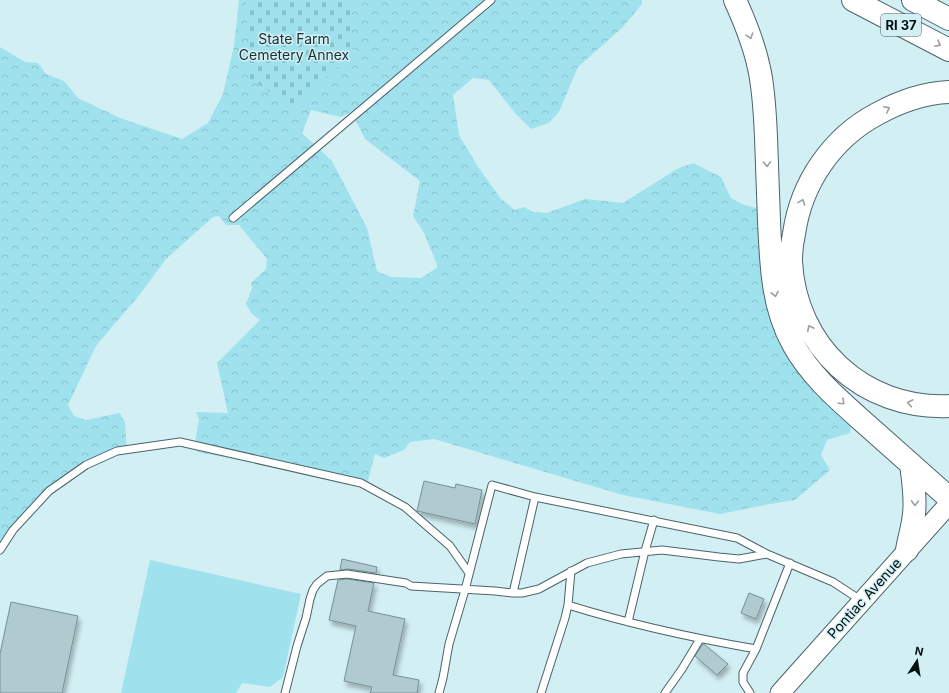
<svg xmlns="http://www.w3.org/2000/svg" width="949" height="693" font-family="Inter,sans-serif">
<style>
.forest{fill:url(#forest-crowns);fill-rule:evenodd}
.cemetery{fill:url(#cemetery-stones)}
.garden{fill:#9fe2ee}
.building{fill:#afcbcf;stroke:#769095;filter:url(#shadow)}
.lines{fill:none;stroke-linecap:round;stroke-linejoin:round}
.lane-casing{stroke:#4b6468;stroke-width:9}
.secondary-casing{stroke:#4b6468;stroke-width:21}
.highway-casing{stroke:#4b6468;stroke-width:24}
.lane{stroke:#fff;stroke-width:7}
.secondary{stroke:#fff;stroke-width:19}
.highway{stroke:#fff;stroke-width:22}
.oneway{stroke:#9b9f9f}
.labels{text-anchor:middle;dominant-baseline:central;stroke-width:3;stroke-linejoin:round;paint-order:stroke}
.shield{fill:#d2eff4;stroke:#425254;stroke-width:1}
.shield-label{font-size:13px;font-weight:bold;fill:#050e10}
.park-label{font-size:14px;fill:#192f33;stroke:#d2eff4}
.street-label{font-size:14px;fill:#050e10;stroke:#d2eff4}
</style>
<defs>
<pattern id="forest-crowns" width="20" height="18" patternUnits="userSpaceOnUse"><rect width="20" height="18" fill="#9fe2ee"/><path d="M2 6a3 3 0 1 1 6 0M12 15a3 3 0 1 1 6 0" fill="none" stroke="#87c1cb"/></pattern>
<pattern id="cemetery-stones" width="16" height="16" patternUnits="userSpaceOnUse"><rect width="16" height="16" fill="#9fe2ee"/><path d="M2 7V4a2 2 0 0 1 4 0v3zM10 15v-3a2 2 0 0 1 4 0v3z" fill="#87c1cb"/></pattern>
<filter id="shadow"><feDropShadow dx="2.5" dy="4.5" stdDeviation="2" flood-color="#0004"/></filter>
</defs>
<rect width="100%" height="100%" fill="#d2eff4"/>
<!-- forest -->
<path class="forest" d="M 239,0 L 642,0 L 642,4 L 623,27 L 578,67 L 559,112 L 549,123 L 531,129 L 515,113 L 489,80 L 473,78 L 453,95 L 459,135 L 478,167 L 501,199 L 515,210 L 524,207 L 533,212 L 547,213 L 585,199 L 623,203 L 677,169 L 693,163 L 721,177 L 731,198 L 742,204 L 767,211 L 778,307 L 852,416 L 850,433 L 827,440 L 821,455 L 830,470 L 795,500 L 770,504 L 720,514 L 623,495 L 434,439 L 410,442 L 404,450 L 384,458 L 375,454 L 367,484 L 364,485 L 198,452 L 194,449 L 199,420 L 196,412 L 228,413 L 217,363 L 260,320 L 252,314 L 246,304 L 252,288 L 251,283 L 266,269 L 267,259 L 239,225 L 226,225 L 219,216 L 213,217 L 166,259 L 141,293 L 96,346 L 68,405 L 74,416 L 86,420 L 120,413 L 125,423 L 127,450 L 111,456 L 70,478 L 60,486 L 16,526 L 0,553 L 0,47 L 25,62 L 38,63 L 46,74 L 64,81 L 78,98 L 120,118 L 182,139 L 208,123 L 223,94 L 234,46 ZM 369,103 L 356,121 L 365,139 L 420,181 L 413,216 L 424,233 L 438,267 L 421,278 L 391,277 L 377,271 L 367,228 L 332,161 L 302,133 L 311,110 L 341,117 Z"/>
<!-- cemetery -->
<path class="cemetery" d="M 246,0 L 350,0 L 353,51 L 294,110 L 250,78 Z"/>
<!-- garden -->
<path class="garden" d="M 150,560 L 301,594 L 283,677 L 270,687 L 242,683 L 236,693 L 121,693 Z"/>
<!-- building -->
<path class="building" d="M 424,481 L 455,488 L 456,484 L 482,490 L 475,524 L 417,511 Z
M 342,559 L 377,567 L 376,573 L 348,569 L 340,570 Z
M 347,579 L 374,583 L 368,611 L 405,619 L 393,675 L 419,680 L 417,693 L 370,693 L 372,687 L 344,681 L 356,626 L 329,620 L 338,580 Z
M 749,593 L 764,599 L 756,619 L 741,613 Z
M 11,602 L 78,616 L 62,693 L 0,693 L 0,654 Z
M 703,644 L 705,645 L 728,664 L 717,675 L 695,656 Z"/>
<g class="lines">
<defs>
<path id="lane" d="M 233,218 L 491,0
M 0,550 L 13,530 L 49,491 L 86,465 L 117,451 L 180,442 L 361,483 L 405,507 L 450,546 L 469,573
M 513,593 L 535,497
M 568,605 C 629,624 693,638 756,649
M 628,622 L 645,551 L 654,520
M 285,693 L 297,646 L 306,618 L 310,599 L 313,590 L 317,584 L 327,576 L 347,574 L 406,583 L 411,586 L 495,591 L 513,593 L 522,593 L 539,589 L 587,563 L 621,554 L 662,550 L 719,557 L 739,559 L 767,554
M 439,693 L 443,678 L 449,644 L 465,590 L 492,485 L 535,497 L 737,538 L 767,554 L 833,582 L 862,601
M 541,693 L 565,618 L 568,605 L 571,571
M 665,693 L 682,669 L 700,639
M 750,693 L 743,682 L 743,673 L 756,649 L 790,563"/>
<path id="secondary" d="M 780,693 L 949,504"/>
<path id="highway" d="M 735,0 C 745,22 754,44 759,68 C 764,90 765,114 766,137 C 767,165 768,193 769,221 C 771,264 772,306 793,344 C 811,377 840,401 868,426 C 895,450 922,474 949,498
M 853,0 L 949,50
M 913,0 L 949,19
M 949,92 C 924,93 899,102 877,114 C 832,138 801,183 794,234 C 792,242 791,252 791,261 C 795,346 863,410 949,406
M 907,550 C 909,538 913,526 914,514 C 916,497 913,481 911,464"/>
</defs>
<!-- lane casing -->
<use href="#lane" class="lane-casing"/>
<!-- secondary casing -->
<use href="#secondary" class="secondary-casing"/>
<!-- highway casing -->
<use href="#highway" class="highway-casing"/>
<!-- lane -->
<use href="#lane" class="lane"/>
<!-- secondary -->
<use href="#secondary" class="secondary"/>
<!-- highway -->
<use href="#highway" class="highway"/>
</g>
<!-- one-way arrows -->
<defs><path id="oneway-chevron" d="M-2-3.5L2.5 0L-2 3.5" fill="none" stroke-width="1.6" stroke-linecap="round" stroke-linejoin="round"/></defs>
<g class="oneway">
<use href="#oneway-chevron" transform="translate(750 36) rotate(72)"/>
<use href="#oneway-chevron" transform="translate(938 44) rotate(27)"/>
<use href="#oneway-chevron" transform="translate(887 109) rotate(-26)"/>
<use href="#oneway-chevron" transform="translate(767 164) rotate(88)"/>
<use href="#oneway-chevron" transform="translate(802 202) rotate(-70)"/>
<use href="#oneway-chevron" transform="translate(775 294) rotate(78)"/>
<use href="#oneway-chevron" transform="translate(810 328) rotate(-117)"/>
<use href="#oneway-chevron" transform="translate(842 402) rotate(43)"/>
<use href="#oneway-chevron" transform="translate(910 403) rotate(-169)"/>
<use href="#oneway-chevron" transform="translate(915 503) rotate(91)"/>
</g>
<g class="labels">
<!-- shield labels -->
<rect class="shield" x="881" y="14" width="40" height="22" rx="3"/>
<g class="shield-label">
<text x="901" y="25">RI 37</text>
</g>
<!-- park labels -->
<g class="park-label">
<text x="294" y="38">State Farm<tspan x="294" dy="16">Cemetery Annex</tspan></text>
</g>
<!-- street labels -->
<g class="street-label">
<text transform="translate(864 598) rotate(-48)">Pontiac Avenue</text>
</g>
</g>
<!-- north arrow -->
<g transform="translate(917 661) rotate(12)" stroke="#d2eff4" stroke-width="3" paint-order="stroke">
<path d="M0-3L7 15L0 10L-7 15Z" fill="#050e10"/>
<text y="-6" font-size="11" font-weight="bold" text-anchor="middle" fill="#050e10">N</text>
</g>
</svg>
